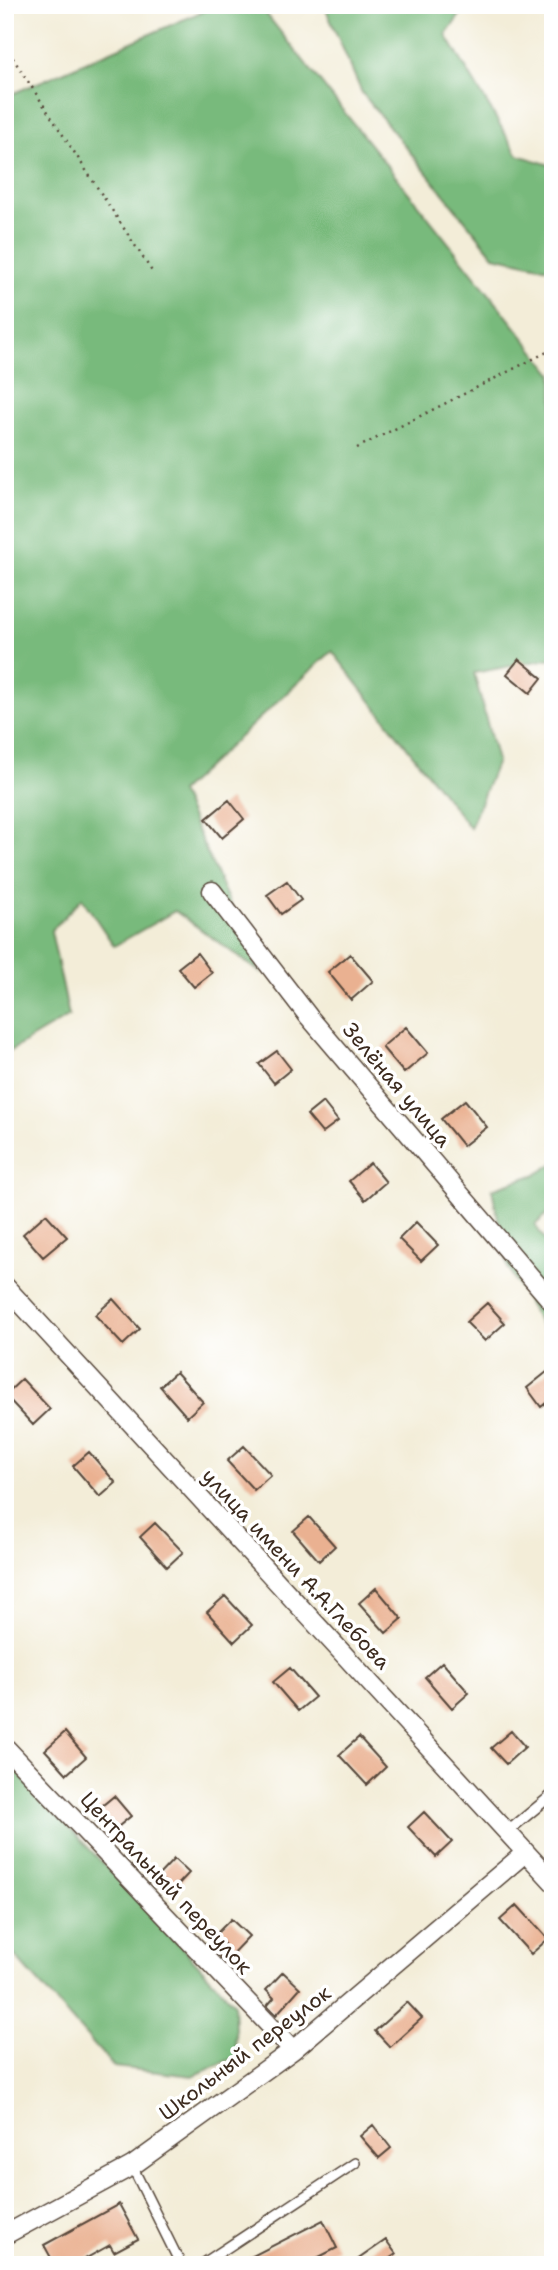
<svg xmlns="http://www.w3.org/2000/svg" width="558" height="2270" font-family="'Shantell Sans',sans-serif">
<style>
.forest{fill:#78ba7c;stroke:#5a724d;stroke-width:2}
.building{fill:#eab191}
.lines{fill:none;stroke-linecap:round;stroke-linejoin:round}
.service-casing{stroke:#57473a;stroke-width:12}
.minor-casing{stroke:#57473a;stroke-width:21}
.path{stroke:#57473a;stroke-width:2.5;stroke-dasharray:2 5;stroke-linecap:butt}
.service{stroke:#fff;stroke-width:9}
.minor{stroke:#fff;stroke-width:18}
.labels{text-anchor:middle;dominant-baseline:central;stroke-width:7;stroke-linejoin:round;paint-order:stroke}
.street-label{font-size:21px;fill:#3b2a1e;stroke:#fff}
</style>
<rect width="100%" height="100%" fill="#fff"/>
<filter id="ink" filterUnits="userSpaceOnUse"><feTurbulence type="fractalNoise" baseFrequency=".0143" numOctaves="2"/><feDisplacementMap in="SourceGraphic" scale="14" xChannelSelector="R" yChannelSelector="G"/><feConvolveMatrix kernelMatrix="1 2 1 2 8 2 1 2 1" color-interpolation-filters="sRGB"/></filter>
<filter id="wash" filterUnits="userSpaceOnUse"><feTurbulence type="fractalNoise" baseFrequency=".00686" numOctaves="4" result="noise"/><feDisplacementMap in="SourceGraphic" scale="28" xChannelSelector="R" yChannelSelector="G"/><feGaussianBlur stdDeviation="1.57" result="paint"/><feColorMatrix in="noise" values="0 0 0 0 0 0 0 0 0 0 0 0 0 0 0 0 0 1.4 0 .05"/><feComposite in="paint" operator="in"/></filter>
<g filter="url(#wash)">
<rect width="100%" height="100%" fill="#f3edd8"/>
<!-- forest -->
<path class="forest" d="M 217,5 L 259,5 L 553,374 L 553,658 L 474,673 L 497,761 L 470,828 L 332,651 L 180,792 L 260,972 L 175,911 L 114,946 L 82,898 L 51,931 L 69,1016 L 5,1054 L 5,97 Z
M 324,5 L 467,5 L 446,35 L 518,155 L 553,166 L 553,269 L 494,256 L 362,93 Z
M 553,1164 L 553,1209 L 535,1225 L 553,1252 L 553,1347 L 508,1268 L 492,1189 L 537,1174 Z
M 5,1759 L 234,2003 L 236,2057 L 193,2076 L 114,2067 L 5,1945 Z"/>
<g id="blocks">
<!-- building -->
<path class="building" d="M 519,659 L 542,678 L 530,693 L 507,674 Z
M 229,800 L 244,819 L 222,838 L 206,819 Z
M 287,881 L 301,900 L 281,914 L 267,895 Z
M 197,953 L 212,973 L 194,987 L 178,968 Z
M 350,954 L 373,981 L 351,1000 L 328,972 Z
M 406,1027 L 428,1053 L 404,1073 L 382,1047 Z
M 277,1051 L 291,1069 L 274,1083 L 259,1064 Z
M 465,1100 L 487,1127 L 463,1146 L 441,1119 Z
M 323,1102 L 338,1121 L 322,1133 L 307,1115 Z
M 370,1163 L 386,1182 L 365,1200 L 349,1181 Z
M 46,1214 L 67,1237 L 43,1257 L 23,1234 Z
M 416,1222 L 438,1245 L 421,1261 L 399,1239 Z
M 113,1299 L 140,1329 L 123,1345 L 95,1315 Z
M 487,1303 L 505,1323 L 485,1341 L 466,1322 Z
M 553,1367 L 553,1397 L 541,1407 L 527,1388 Z
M 176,1372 L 203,1402 L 187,1417 L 160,1386 Z
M 22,1379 L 50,1409 L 33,1425 L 5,1395 Z
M 244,1446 L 271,1475 L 254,1490 L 227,1461 Z
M 89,1452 L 116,1483 L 100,1497 L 73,1466 Z
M 309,1517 L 335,1546 L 319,1561 L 293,1531 Z
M 155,1523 L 183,1552 L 167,1567 L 140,1537 Z
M 376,1588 L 402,1619 L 386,1633 L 359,1603 Z
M 225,1596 L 252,1625 L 234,1642 L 207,1612 Z
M 442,1662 L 469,1693 L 452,1708 L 425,1677 Z
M 290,1668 L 315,1697 L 298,1711 L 273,1682 Z
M 511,1731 L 525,1747 L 506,1764 L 491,1748 Z
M 65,1732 L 86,1757 L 67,1774 L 45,1750 Z
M 359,1737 L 386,1767 L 367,1785 L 339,1755 Z
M 114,1796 L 131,1816 L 108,1835 L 91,1815 Z
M 424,1812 L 452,1842 L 436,1857 L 408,1827 Z
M 174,1859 L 189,1873 L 173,1890 L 158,1876 Z
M 517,1905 L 548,1939 L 531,1954 L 500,1920 Z
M 231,1919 L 249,1936 L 225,1961 L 216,1952 L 224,1944 L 215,1935 Z
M 283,1972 L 300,1988 L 276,2015 L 267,2006 L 274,1998 L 266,1990 Z
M 407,2002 L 422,2018 L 390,2047 L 375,2031 Z
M 373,2125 L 391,2148 L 379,2158 L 360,2136 Z
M 119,2204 L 138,2239 L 114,2252 L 110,2245 L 85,2259 L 88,2265 L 55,2265 L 44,2245 Z
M 323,2220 L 337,2248 L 303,2265 L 235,2265 Z
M 386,2240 L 396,2254 L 380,2265 L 350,2265 Z"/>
</g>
</g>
<g filter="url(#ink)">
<use href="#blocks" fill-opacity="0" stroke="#57473a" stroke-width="2"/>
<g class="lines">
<defs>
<path id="service" d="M 507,1832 L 553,1794
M 132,2166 L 181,2265
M 201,2265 L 355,2163"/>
<path id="minor" d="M 212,891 L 309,1017 L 553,1303
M 5,1286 L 553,1882
M 5,1747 L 293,2050
M 5,2235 L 132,2166 L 293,2050 L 525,1853"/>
</defs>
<!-- service casing -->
<use href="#service" class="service-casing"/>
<!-- minor casing -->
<use href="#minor" class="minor-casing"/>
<!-- path -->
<path class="path" d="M 5,46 L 153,273
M 357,448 L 553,349"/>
<!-- service -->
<use href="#service" class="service"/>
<!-- minor -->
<use href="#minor" class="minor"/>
</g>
</g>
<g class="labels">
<!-- street labels -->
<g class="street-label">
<text transform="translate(397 1085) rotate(50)">Зелёная улица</text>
<text transform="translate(296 1569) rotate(47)">улица имени А.А.Глебова</text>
<text transform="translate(166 1883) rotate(47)">Центральный переулок</text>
<text transform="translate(245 2053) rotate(-37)">Школьный переулок</text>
</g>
</g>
<!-- margin -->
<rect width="558" height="2270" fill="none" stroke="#fff" stroke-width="28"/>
</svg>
